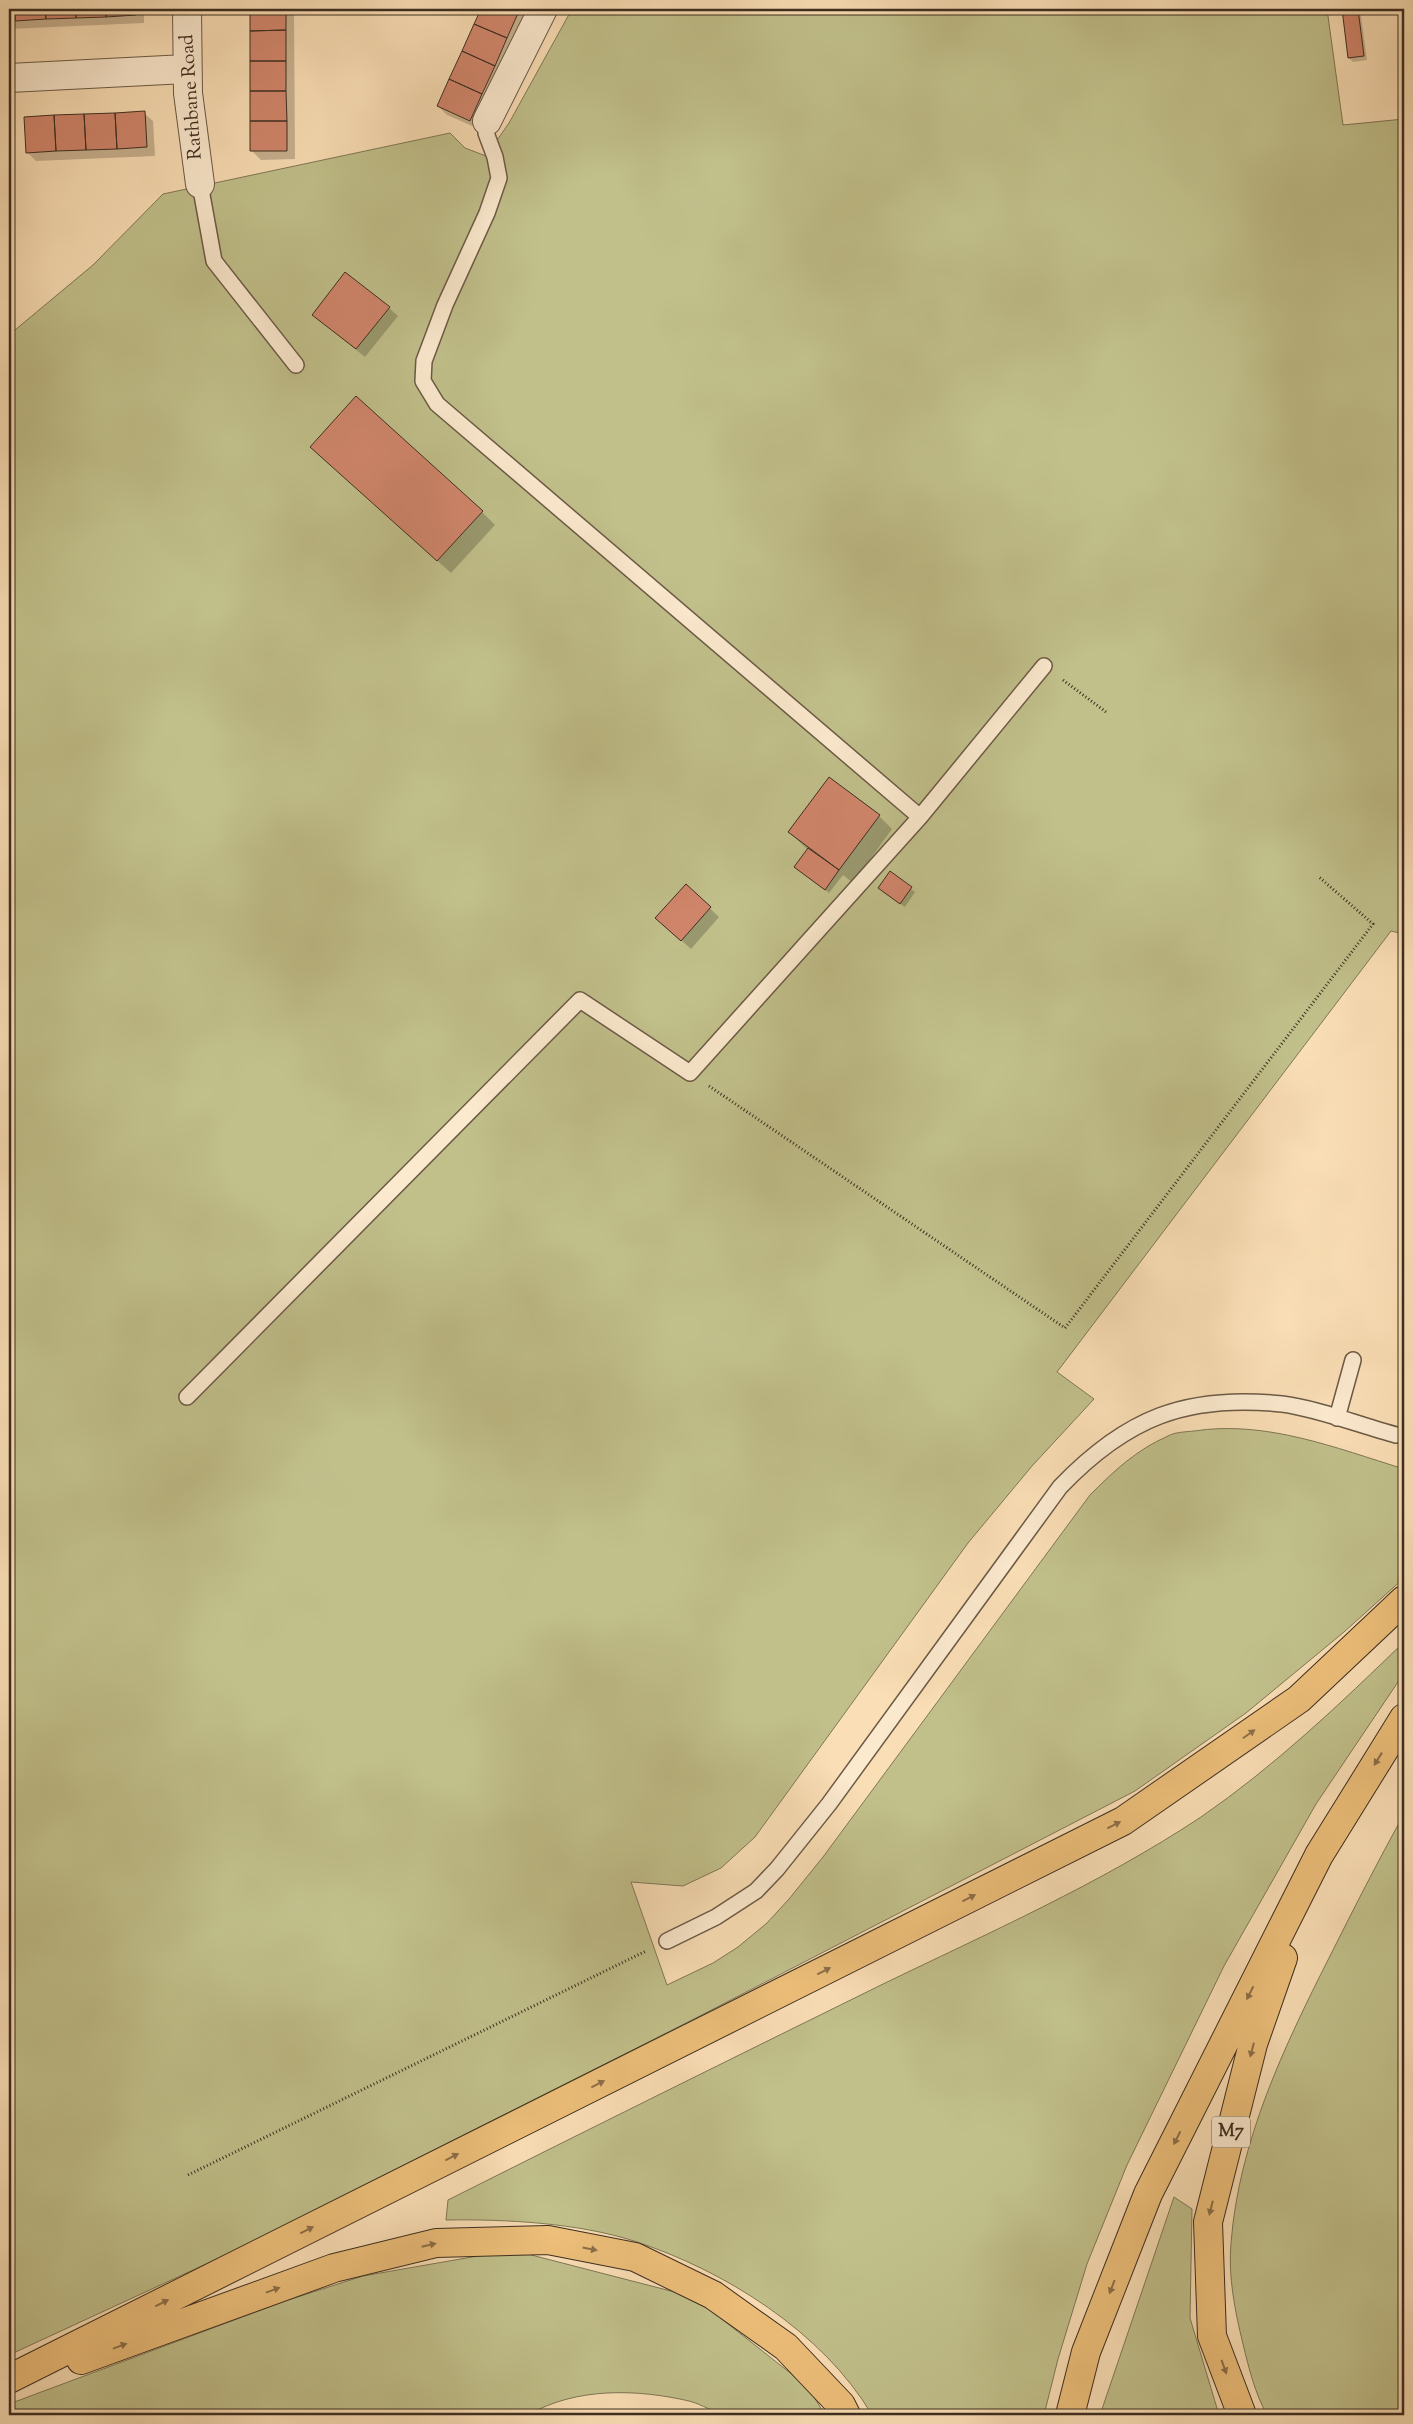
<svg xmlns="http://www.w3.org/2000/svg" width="1413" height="2424" font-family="'Sorts Mill Goudy',serif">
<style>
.grass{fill:#c1c08b;stroke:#7f7756}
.shadow{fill:#0003}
.building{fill:#d1866c;stroke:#3d2e21}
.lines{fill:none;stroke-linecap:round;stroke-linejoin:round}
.lane-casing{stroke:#6c5a46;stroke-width:18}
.street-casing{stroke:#6c5a46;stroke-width:30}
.highway-casing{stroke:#3d2e21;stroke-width:30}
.path{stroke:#3d2e21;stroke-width:3;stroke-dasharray:1 2.5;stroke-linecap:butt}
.lane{stroke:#fceacf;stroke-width:15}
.street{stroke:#fceacf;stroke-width:28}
.highway{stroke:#edbf7a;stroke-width:28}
.oneway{fill:#8c6f49}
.labels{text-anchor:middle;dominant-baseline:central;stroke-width:4;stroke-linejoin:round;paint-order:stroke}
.shield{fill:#fceacf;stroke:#766655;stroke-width:1}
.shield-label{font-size:18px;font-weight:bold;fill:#3d2e21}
.street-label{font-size:19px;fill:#3d2e21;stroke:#fceacf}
</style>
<rect width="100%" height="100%" fill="#fadeb5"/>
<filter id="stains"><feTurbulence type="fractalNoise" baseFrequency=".004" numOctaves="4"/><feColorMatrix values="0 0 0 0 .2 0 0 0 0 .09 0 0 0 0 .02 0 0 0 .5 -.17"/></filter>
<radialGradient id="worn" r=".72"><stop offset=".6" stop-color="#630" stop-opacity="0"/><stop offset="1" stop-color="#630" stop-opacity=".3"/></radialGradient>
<!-- grass -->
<path class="grass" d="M 572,9 L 1327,9 L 1343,125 L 1404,119 L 1404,934 L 1391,931 L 1057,1372 L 1094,1399 L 1032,1466 L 968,1543 L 755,1837 L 721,1868 L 683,1886 L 631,1882 L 667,1985 L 713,1963 L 738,1947 L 767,1923 L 789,1899 L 823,1857 L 1090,1495 C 1114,1471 1136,1450 1168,1436 C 1175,1432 1185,1432 1194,1431 C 1266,1420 1336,1448 1404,1469 L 1404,1578 L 1344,1632 L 1246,1713 L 1135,1791 L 694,2019 L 232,2252 L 9,2355 L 9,335 L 93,265 L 163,194 L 450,133 L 465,148 L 486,156 L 509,123 Z
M 1404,1642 L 1404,1673 L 1316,1804 L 1224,1966 L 1127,2165 L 1087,2264 L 1058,2359 L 1044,2415 L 872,2415 C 823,2332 724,2270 634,2241 C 578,2223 505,2219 446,2220 L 448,2200 C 591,2128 735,2057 879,1986 C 988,1933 1100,1884 1201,1817 C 1275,1766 1340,1704 1404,1642 Z
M 1404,1814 L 1404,2415 L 1267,2415 C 1255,2393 1249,2369 1243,2344 C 1235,2311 1228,2277 1231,2243 C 1239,2141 1284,2047 1329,1958 C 1353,1910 1378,1861 1404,1814 Z
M 1174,2197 L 1192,2209 L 1190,2318 L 1219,2415 L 1100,2415 Z
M 512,2250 L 694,2297 L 808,2387 L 825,2415 C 793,2415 760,2418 729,2415 C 715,2414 702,2404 689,2401 C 637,2389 576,2387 528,2415 L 9,2415 L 9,2404 L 288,2300 L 363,2276 Z"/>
<!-- shadow -->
<path class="shadow" d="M 9,9 L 144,9 L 144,23 L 9,29 Z
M 251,9 L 294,9 L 295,159 L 261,160 L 252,151 Z
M 482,9 L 511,9 L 519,12 L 527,21 L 479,129 L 447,115 L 438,106 Z
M 1343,9 L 1360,9 L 1367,60 L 1353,62 L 1349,58 Z
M 144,113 L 153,121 L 155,156 L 36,161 L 27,152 Z
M 389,308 L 398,316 L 365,357 L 313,315 Z
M 325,460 L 482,512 L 495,525 L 451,573 Z
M 829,779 L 879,816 L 892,829 L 853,883 L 843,875 L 829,893 L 800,871 L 808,850 L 789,832 Z
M 890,873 L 915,892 L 905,907 L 883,892 Z
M 686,886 L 719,917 L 691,949 L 666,927 Z"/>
<!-- building -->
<path class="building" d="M 9,9 L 15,9 L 15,21 L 9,21 Z
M 15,9 L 45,9 L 46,19 L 15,21 Z
M 45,9 L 75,9 L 76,18 L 46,19 Z
M 75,9 L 106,9 L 106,17 L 76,18 Z
M 106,9 L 136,9 L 136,15 L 106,17 Z
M 250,9 L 286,9 L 286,30 L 250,31 Z
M 481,9 L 514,9 L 519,11 L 507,38 L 474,24 Z
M 1342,9 L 1358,9 L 1364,56 L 1348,58 Z
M 474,24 L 507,38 L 495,66 L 462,51 Z
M 286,30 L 286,61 L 250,61 L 250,31 Z
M 462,51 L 495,66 L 482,94 L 449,79 Z
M 250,61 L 286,61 L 286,91 L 250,91 Z
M 449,79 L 482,94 L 470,121 L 437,106 Z
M 250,91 L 286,91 L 287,121 L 250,121 Z
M 145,111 L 147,147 L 117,149 L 115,113 Z
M 115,113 L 117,149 L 86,150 L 84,114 Z
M 84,114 L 86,150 L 56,151 L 54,115 Z
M 54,115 L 56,151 L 26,153 L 24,117 Z
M 250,121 L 287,121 L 287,151 L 250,151 Z
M 345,272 L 390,307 L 356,349 L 312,315 Z
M 356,396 L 483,511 L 437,561 L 310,447 Z
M 829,777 L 880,815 L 839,870 L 788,832 Z
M 808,848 L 839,870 L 825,890 L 794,867 Z
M 890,871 L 912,887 L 900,904 L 878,888 Z
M 686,884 L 711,907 L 681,941 L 655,918 Z"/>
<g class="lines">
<defs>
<path id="lane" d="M 487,121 L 486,133 L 495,157 L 499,178 L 487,213 L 445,305 L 424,361 L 423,381 L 437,404 L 920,817
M 200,184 L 214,261 L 296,365
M 187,1397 L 580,1000 L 690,1073 L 920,817 L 1044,666
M 1337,1418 L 1353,1360
M 667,1941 L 716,1917 L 756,1891 L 777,1869 L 829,1804 L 1060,1487 C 1126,1418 1186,1394 1282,1404 C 1316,1408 1362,1426 1396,1435"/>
<path id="street" d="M 187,9 L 188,93 L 200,184
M 9,78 L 186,69
M 487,121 L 543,9"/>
<path id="highway" d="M 81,2360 L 334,2268 L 436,2243 L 548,2240 L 635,2257 L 713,2295 L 786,2347 L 841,2405 L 846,2415
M 9,2379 L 1123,1821 L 1299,1699 L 1404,1600
M 1070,2415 L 1086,2352 L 1148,2194 L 1319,1855 L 1404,1718
M 1242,2415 L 1212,2336 L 1208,2222 L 1253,2044 L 1283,1958"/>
</defs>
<!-- lane casing -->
<use href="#lane" class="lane-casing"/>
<!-- street casing -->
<use href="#street" class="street-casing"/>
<!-- highway casing -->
<use href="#highway" class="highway-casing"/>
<!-- path -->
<path class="path" d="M 1063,680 L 1106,712
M 709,1086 L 1065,1328 L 1373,924 L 1319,877
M 188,2175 L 646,1951"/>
<!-- lane -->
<use href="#lane" class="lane"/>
<!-- street -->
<use href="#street" class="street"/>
<!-- highway -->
<use href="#highway" class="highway"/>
</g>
<!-- one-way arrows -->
<defs><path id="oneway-solid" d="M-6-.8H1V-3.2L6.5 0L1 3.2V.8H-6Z" transform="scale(1.25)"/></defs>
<g class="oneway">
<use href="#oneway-solid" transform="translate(1249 1734) rotate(-35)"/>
<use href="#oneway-solid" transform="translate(1378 1759) rotate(122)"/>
<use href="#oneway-solid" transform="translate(1114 1825) rotate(-27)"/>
<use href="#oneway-solid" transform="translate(969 1898) rotate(-27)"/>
<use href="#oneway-solid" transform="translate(824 1971) rotate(-27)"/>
<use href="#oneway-solid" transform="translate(1250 1993) rotate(117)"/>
<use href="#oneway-solid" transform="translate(1252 2050) rotate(105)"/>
<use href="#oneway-solid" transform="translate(598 2084) rotate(-27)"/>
<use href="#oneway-solid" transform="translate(1177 2138) rotate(117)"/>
<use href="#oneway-solid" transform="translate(452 2157) rotate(-27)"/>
<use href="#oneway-solid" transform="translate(1211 2208) rotate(104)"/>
<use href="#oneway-solid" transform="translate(307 2230) rotate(-27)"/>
<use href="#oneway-solid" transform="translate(429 2245) rotate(-13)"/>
<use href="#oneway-solid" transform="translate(590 2249) rotate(11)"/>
<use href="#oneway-solid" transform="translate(1112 2287) rotate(111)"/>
<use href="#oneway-solid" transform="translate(273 2290) rotate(-20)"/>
<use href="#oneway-solid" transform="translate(162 2303) rotate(-27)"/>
<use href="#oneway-solid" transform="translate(120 2346) rotate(-20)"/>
<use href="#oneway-solid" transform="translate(1224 2367) rotate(70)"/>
</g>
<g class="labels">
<!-- shield labels -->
<rect class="shield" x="1212" y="2116.5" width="38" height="31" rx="4"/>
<g class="shield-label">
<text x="1231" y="2132">M7</text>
</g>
<!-- street labels -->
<g class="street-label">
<text transform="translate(192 97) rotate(-94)">Rathbane Road</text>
</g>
</g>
<!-- margin -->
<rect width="1413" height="2424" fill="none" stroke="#fadeb5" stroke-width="30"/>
<rect x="10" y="10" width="1393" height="2404" fill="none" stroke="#3d2e21" stroke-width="2.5"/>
<rect x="15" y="15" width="1383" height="2394" fill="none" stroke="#3d2e21"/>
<rect width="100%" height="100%" filter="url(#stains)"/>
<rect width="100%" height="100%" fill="url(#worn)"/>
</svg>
